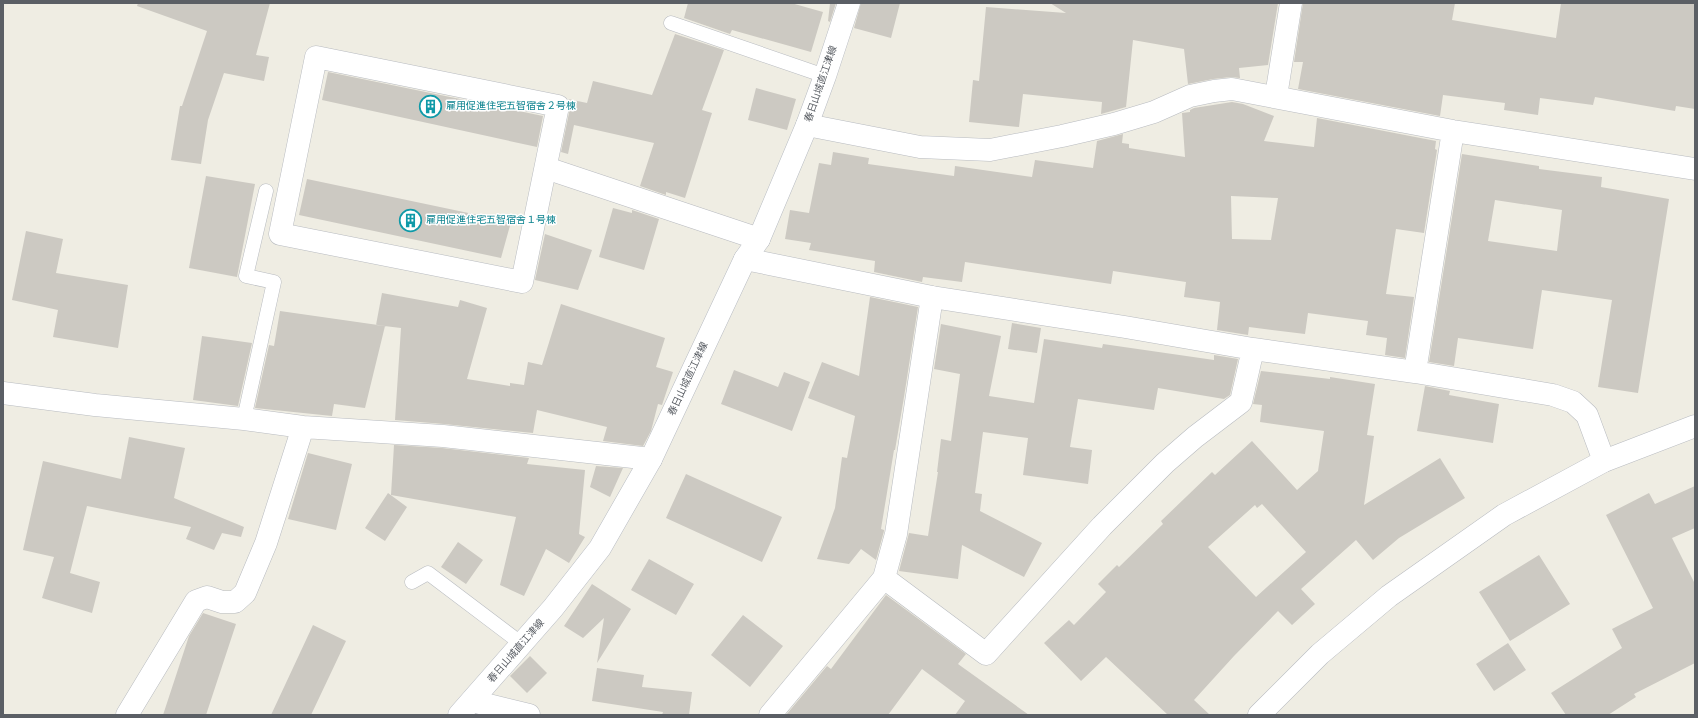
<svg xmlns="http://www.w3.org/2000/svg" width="1698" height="718" font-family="'Source Sans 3','Noto Sans JP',sans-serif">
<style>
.building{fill:#ccc9c2;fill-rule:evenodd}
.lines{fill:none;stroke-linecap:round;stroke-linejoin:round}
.service-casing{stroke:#b8bbc0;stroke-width:15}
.minor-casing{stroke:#b8bbc0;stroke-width:23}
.tertiary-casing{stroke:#b8bbc0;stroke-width:23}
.secondary-casing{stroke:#b8bcc3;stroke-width:23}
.service{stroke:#fff;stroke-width:14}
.minor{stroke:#fff;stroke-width:22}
.tertiary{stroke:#fff;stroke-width:22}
.secondary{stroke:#fff;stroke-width:22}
.labels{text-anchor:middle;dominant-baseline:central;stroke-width:3;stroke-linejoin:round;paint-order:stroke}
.street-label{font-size:10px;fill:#5b5f65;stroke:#fff}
.culture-label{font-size:10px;fill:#0d838f;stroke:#fff;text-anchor:start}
</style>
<rect width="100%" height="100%" fill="#efede3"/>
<!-- building -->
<path class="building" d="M 138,3 L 270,3 L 256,55 L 269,57 L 264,81 L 224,73 L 208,120 L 201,164 L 171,160 L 180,106 L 182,106 L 207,31 L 137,6 Z
M 688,3 L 791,3 L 823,12 L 811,52 L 732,30 L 730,34 L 684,18 Z
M 830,3 L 836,3 L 830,22 L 828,21 Z
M 861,3 L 900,3 L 891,38 L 854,28 Z
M 1050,3 L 1278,3 L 1268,65 L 1239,68 L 1240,78 L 1231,77 L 1213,79 L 1188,84 L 1184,49 L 1133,40 L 1126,107 L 1101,114 L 1102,102 L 1023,94 L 1019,127 L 969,122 L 973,80 L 979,81 L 986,7 L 1066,13 Z
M 1303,3 L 1455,3 L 1452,20 L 1556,38 L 1561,3 L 1695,3 L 1695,109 L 1676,106 L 1675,111 L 1595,97 L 1593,105 L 1540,98 L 1538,115 L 1504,110 L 1505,103 L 1443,95 L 1440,116 L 1298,89 L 1303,62 L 1294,62 Z
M 675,34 L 724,50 L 702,110 L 712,113 L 685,198 L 666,192 L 666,195 L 640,186 L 654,143 L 574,125 L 568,154 L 561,152 L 570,108 L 568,99 L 587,103 L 593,81 L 652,95 Z
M 328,72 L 543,116 L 537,147 L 322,100 Z
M 756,88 L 796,99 L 787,130 L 748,120 Z
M 1232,102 L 1243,104 L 1274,116 L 1264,141 L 1314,147 L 1317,118 L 1436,141 L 1435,149 L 1437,150 L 1424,233 L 1396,229 L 1386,294 L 1414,297 L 1405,358 L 1385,355 L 1387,338 L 1366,335 L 1368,321 L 1308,313 L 1305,334 L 1249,327 L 1248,335 L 1217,330 L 1220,302 L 1184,297 L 1186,282 L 1113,271 L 1111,284 L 965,262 L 962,282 L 923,277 L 922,282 L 874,272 L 875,261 L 809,250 L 811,243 L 785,239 L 790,210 L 809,213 L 819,163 L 831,165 L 833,152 L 869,158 L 868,164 L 954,176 L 955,166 L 1032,177 L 1035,160 L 1093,168 L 1097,141 L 1123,134 L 1122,143 L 1129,144 L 1129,148 L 1185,157 L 1182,113 L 1190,112 L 1190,110 L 1194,108 ZM 1231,196 L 1278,198 L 1271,240 L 1232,239 Z
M 1462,154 L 1539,166 L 1539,169 L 1602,177 L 1601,187 L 1669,199 L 1638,393 L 1598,387 L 1612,300 L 1542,290 L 1533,349 L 1458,338 L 1454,366 L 1429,362 ZM 1495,200 L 1562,210 L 1557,251 L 1488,241 Z
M 206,176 L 255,184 L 237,277 L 189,268 Z
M 307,179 L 511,222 L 501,258 L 299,215 Z
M 613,208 L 632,213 L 632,210 L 659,219 L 644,270 L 599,257 Z
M 26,231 L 63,239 L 56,273 L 128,285 L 118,348 L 53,337 L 58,310 L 12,300 Z
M 545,234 L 592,250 L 578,290 L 535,280 Z
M 382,293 L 458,307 L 460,300 L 487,308 L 467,379 L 510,386 L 510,383 L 524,385 L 528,362 L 542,365 L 561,304 L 665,338 L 656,367 L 673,372 L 662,405 L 658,404 L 651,431 L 643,446 L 603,441 L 607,427 L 537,410 L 533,433 L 444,424 L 395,420 L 401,328 L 376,325 Z
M 870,297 L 918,307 L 904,397 L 895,450 L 894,450 L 881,529 L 884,530 L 884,531 L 876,560 L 861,549 L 849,564 L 817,559 L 835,508 L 842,457 L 847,458 L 855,416 L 808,398 L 822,362 L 859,376 Z
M 280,311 L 385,326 L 365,408 L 334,404 L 332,416 L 255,408 L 269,345 L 274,346 Z
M 1012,323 L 1041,328 L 1037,353 L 1008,349 Z
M 941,324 L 1001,336 L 989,396 L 1034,403 L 1044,339 L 1102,348 L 1103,344 L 1214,360 L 1214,355 L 1238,359 L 1230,395 L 1224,399 L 1158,388 L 1154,410 L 1078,399 L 1070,447 L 1092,450 L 1088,484 L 1023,475 L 1028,438 L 983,432 L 975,493 L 982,494 L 980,511 L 1042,543 L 1024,577 L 962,545 L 958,579 L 899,571 L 909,533 L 928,536 L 938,472 L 937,472 L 941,439 L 951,441 L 960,374 L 934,369 Z
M 202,336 L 252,343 L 238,406 L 193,400 Z
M 734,370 L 778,387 L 784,372 L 810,382 L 792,431 L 721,404 Z
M 1261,371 L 1330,379 L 1330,377 L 1375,384 L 1367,435 L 1374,436 L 1364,505 L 1440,458 L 1465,498 L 1399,538 L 1373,560 L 1356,540 L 1301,589 L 1315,604 L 1292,625 L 1278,611 L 1234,656 L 1194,700 L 1210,715 L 1168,715 L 1106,657 L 1081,681 L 1044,643 L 1069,620 L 1074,625 L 1106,592 L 1098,584 L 1117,565 L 1119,567 L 1163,524 L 1161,521 L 1212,472 L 1215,475 L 1252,441 L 1297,490 L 1318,471 L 1324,431 L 1260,422 L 1262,405 L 1253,404 ZM 1262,504 L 1306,552 L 1256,597 L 1208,547 L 1255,505 L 1257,508 Z
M 1425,386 L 1450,391 L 1449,395 L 1499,404 L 1493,443 L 1417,431 Z
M 129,437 L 185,448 L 174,498 L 244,527 L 241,537 L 222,533 L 214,550 L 186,539 L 191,527 L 87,506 L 70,573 L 100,582 L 92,613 L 42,598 L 54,557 L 23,550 L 43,461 L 121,479 Z
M 394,445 L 442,448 L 529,458 L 527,464 L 585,470 L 579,534 L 585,537 L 569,563 L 546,549 L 524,596 L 500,585 L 516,517 L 391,495 Z
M 308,453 L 352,464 L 336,530 L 288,519 Z
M 596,466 L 623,468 L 610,497 L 590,487 Z
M 686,474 L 782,517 L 762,562 L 666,518 Z
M 1695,486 L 1695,528 L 1672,538 L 1695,584 L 1695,663 L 1634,694 L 1636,697 L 1608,715 L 1566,715 L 1551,693 L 1622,648 L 1612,629 L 1653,608 L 1606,515 L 1649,493 L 1655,504 Z
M 388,493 L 407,507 L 385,541 L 365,528 Z
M 458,542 L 483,560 L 466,584 L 441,567 Z
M 1539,555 L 1570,604 L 1510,641 L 1479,592 Z
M 649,559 L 694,584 L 676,615 L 631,590 Z
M 592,584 L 631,609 L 597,663 L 604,618 L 583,638 L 564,626 Z
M 886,595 L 966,654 L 958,664 L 1029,715 L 955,715 L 965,701 L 922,669 L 888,715 L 786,715 L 827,666 L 831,669 Z
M 203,613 L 236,624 L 206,715 L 163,715 L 189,636 Z
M 743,615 L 783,646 L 750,687 L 711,655 Z
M 313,625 L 346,641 L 311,715 L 271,715 Z
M 1508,643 L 1526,670 L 1494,691 L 1476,664 Z
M 530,656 L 547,673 L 527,693 L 510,676 Z
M 597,668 L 644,675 L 642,687 L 692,692 L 689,715 L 662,715 L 663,712 L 592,701 Z"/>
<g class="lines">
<defs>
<path id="service" d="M 671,23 L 825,76
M 244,419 L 274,282 L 246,276 L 266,191
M 412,582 L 428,573 L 522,644"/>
<path id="minor" d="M 316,57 L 558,106 L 522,282 L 280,234 Z
M 1276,96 L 1291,3
M 807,125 L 920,147 L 990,150 L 1062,136 L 1114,124 L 1154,112 L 1190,96 L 1214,91 L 1232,89 L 1453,131 L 1695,169
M 546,168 L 759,239
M 745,259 L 932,297 L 1125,327 L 1253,349 L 1415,372 L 1553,395 L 1573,402 L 1587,415 L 1604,461
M 1415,372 L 1453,131
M 3,393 L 95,405 L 244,419 L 303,427 L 443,436 L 651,459
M 884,578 L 986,654 L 1102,526 L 1165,463 L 1195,437 L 1241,402 L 1253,349
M 127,715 L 196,601 L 207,597 L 222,602 L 235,602 L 245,593 L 266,543 L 303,427
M 770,715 L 884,578 L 896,534 L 932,297"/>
<path id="tertiary" d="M 472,701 L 529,715
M 1259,715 L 1320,654 L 1389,596 L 1504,515 L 1604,461 L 1695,426"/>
<path id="secondary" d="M 459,715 L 553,608 L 600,548 L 651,459 L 745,259 L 759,239 L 807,125 L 825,76 L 849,3"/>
</defs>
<!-- service casing -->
<use href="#service" class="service-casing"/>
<!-- minor casing -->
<use href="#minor" class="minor-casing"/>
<!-- tertiary casing -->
<use href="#tertiary" class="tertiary-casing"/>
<!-- secondary casing -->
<use href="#secondary" class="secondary-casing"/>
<!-- service -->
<use href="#service" class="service"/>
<!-- minor -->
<use href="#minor" class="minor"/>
<!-- tertiary -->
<use href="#tertiary" class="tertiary"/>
<!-- secondary -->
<use href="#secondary" class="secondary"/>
</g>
<!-- icons -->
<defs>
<symbol id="building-ring" viewBox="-11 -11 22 22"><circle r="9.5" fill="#fff" stroke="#0f9aa8" stroke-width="1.5"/><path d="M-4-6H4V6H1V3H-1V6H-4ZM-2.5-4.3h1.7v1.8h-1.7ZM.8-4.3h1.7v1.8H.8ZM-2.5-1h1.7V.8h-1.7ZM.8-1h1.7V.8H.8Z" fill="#0f9aa8"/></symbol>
</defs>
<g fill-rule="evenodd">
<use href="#building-ring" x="418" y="94" width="25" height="25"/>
<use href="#building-ring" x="398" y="208" width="25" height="25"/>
</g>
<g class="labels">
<!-- street labels -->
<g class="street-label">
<text transform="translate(821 84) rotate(-71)">春日山城直江津線</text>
<text transform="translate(688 379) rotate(-65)">春日山城直江津線</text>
<text transform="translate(516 651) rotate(-49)">春日山城直江津線</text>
</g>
<!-- culture labels -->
<g class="culture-label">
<text x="446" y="106">雇用促進住宅五智宿舎２号棟</text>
<text x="426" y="220">雇用促進住宅五智宿舎１号棟</text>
</g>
</g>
<!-- border -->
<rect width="1698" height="718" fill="none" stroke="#5b5f65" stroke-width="8"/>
</svg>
